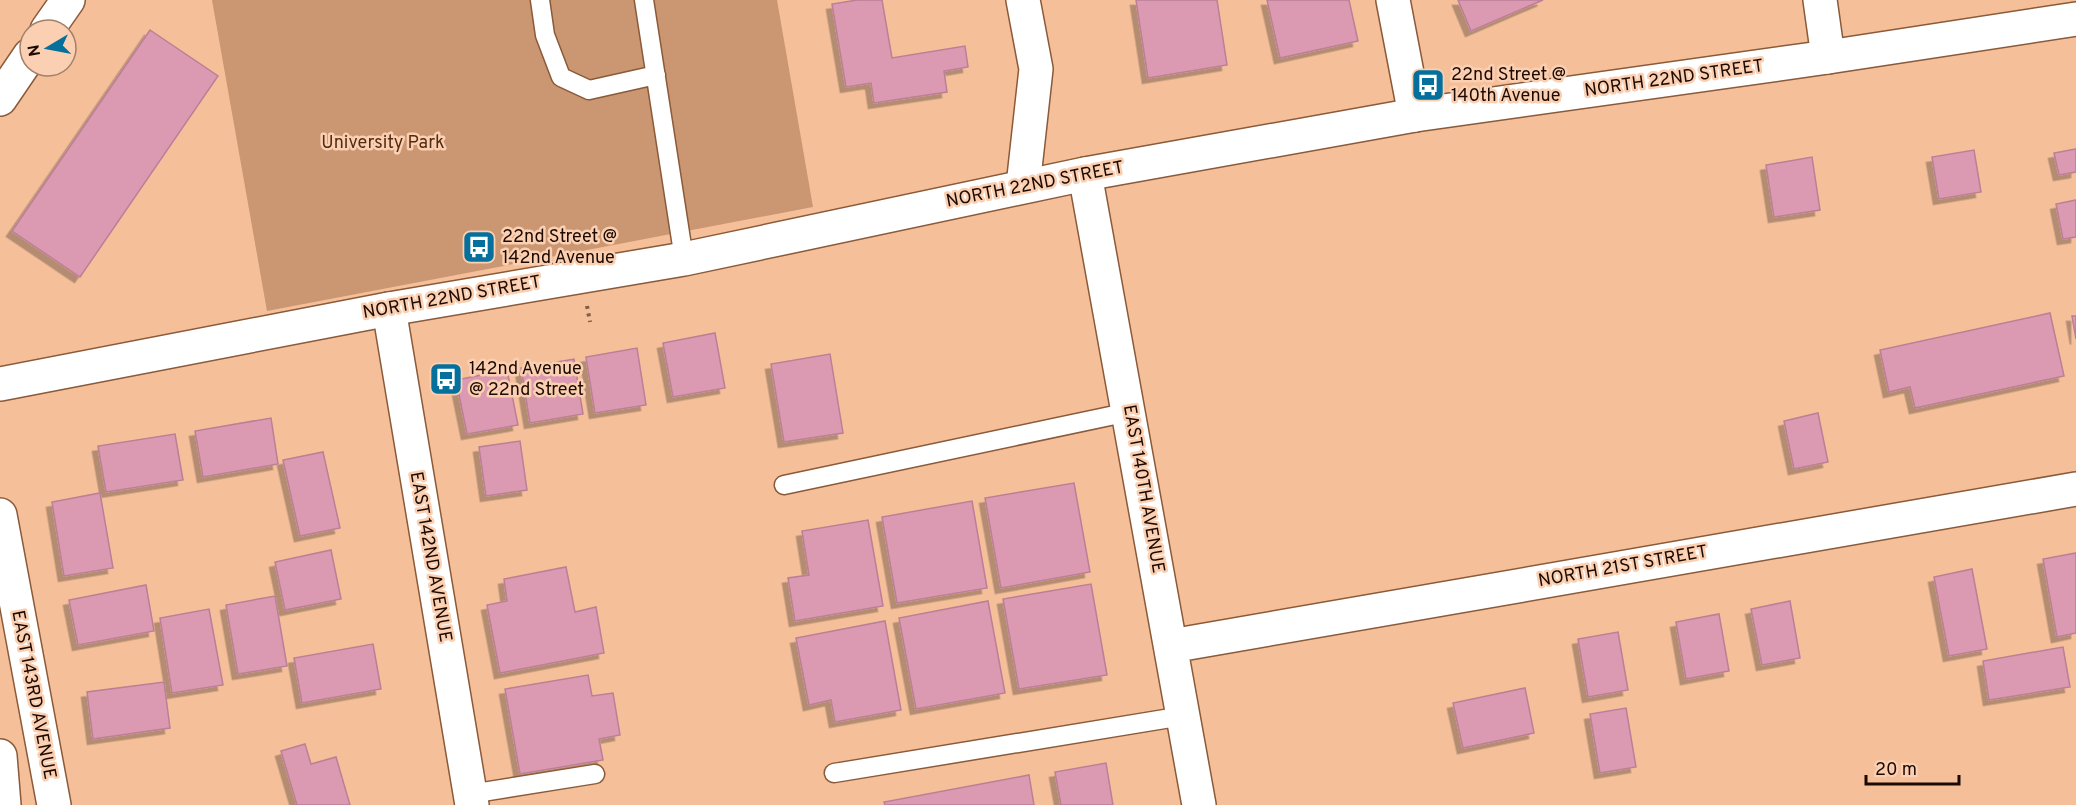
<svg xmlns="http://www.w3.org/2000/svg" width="2076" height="805" font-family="Overpass,sans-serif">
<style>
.green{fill:#cb9672}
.building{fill:#db9ab2;stroke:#bb7f96;stroke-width:1.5;filter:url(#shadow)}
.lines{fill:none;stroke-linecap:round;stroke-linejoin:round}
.service-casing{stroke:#8a5a39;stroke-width:21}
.minor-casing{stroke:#8a5a39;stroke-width:36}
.tertiary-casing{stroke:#8a5a39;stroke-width:36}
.path{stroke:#805e48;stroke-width:4;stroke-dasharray:3 4.5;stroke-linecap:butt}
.service{stroke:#fff;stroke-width:18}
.minor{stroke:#fff;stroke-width:33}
.tertiary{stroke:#fff;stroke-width:33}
.labels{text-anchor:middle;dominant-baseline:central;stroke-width:5;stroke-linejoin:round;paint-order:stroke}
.poi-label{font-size:18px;fill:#1c0a01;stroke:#fbcfb1;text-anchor:start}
.street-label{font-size:18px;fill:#1c0a01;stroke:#fbcfb1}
.park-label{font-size:18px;fill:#512c10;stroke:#fbcfb1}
</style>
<defs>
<filter id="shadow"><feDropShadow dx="-5.5" dy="5.5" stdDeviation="0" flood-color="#0004"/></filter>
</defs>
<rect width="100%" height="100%" fill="#f5bf9a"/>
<!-- green -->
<path class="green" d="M 212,0 L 777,0 L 813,207 L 267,311 Z"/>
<!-- building -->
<path class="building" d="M 857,0 L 882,0 L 892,58 L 965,46 L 968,67 L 944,71 L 947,92 L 874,103 L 871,83 L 846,87 L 832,4 Z
M 1136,0 L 1217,0 L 1227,65 L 1148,78 Z
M 1267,0 L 1349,0 L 1358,41 L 1280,58 Z
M 1458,0 L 1543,0 L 1471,31 Z
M 150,30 L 218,76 L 80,277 L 12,231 Z
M 2076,149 L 2076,172 L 2059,175 L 2054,153 Z
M 1974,150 L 1981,192 L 1939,199 L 1932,157 Z
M 1812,157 L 1820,210 L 1774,217 L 1766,165 Z
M 2076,200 L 2076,237 L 2063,239 L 2056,204 Z
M 2050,313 L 2064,376 L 1915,408 L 1910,387 L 1889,392 L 1880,350 Z
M 2072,316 L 2076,316 L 2076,339 Z
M 715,333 L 725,388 L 673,397 L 663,343 Z
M 637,348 L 646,405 L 595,413 L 586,357 Z
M 830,354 L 843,433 L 784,442 L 771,364 Z
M 574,359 L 583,414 L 530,423 L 521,368 Z
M 507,370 L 518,425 L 467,434 L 456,380 Z
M 1818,413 L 1828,462 L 1794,469 L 1784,421 Z
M 271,418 L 278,464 L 203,477 L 195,431 Z
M 175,434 L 183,480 L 106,492 L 98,446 Z
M 520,441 L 527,490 L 486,496 L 479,447 Z
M 323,452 L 340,528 L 300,536 L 283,460 Z
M 1074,483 L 1090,572 L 1001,588 L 985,498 Z
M 100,493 L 113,568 L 64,576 L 52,502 Z
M 972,501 L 987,588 L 897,603 L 882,517 Z
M 868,520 L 883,606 L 795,621 L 788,578 L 809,575 L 802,531 Z
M 331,550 L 341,599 L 285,610 L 275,562 Z
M 2076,553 L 2076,633 L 2057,637 L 2043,559 Z
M 566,567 L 575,612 L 596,607 L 604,653 L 500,673 L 487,605 L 507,601 L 504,579 Z
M 1972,569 L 1987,649 L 1949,656 L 1934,577 Z
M 1091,584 L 1107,675 L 1019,689 L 1003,599 Z
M 146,585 L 154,631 L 78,645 L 69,600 Z
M 275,596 L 287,666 L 238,674 L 226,605 Z
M 988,601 L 1005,693 L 916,709 L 899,618 Z
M 1790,601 L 1800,658 L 1762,665 L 1751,609 Z
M 209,609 L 223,685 L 172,693 L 160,618 Z
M 1719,614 L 1729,671 L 1686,679 L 1676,622 Z
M 885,621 L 901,710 L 835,722 L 831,700 L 809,705 L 796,638 Z
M 1618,632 L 1628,690 L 1588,697 L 1578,639 Z
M 373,644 L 381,689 L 302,703 L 294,658 Z
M 2063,647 L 2070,687 L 1989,700 L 1983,661 Z
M 588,675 L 592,696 L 613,693 L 620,735 L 599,739 L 603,760 L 520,774 L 505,689 Z
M 164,682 L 170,728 L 93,739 L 87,692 Z
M 1525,688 L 1534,733 L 1463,748 L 1453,703 Z
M 1626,708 L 1636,767 L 1600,773 L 1590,714 Z
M 305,744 L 311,764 L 336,757 L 350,805 L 297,805 L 281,751 Z
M 1106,763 L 1113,805 L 1061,805 L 1055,772 Z
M 1029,775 L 1034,805 L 885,805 L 884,802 Z"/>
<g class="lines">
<defs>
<path id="service" d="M 540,0 L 545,35 L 561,77 L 589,90 L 656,75
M 644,0 L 684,259
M 784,485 L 1129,412
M 834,773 L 1183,716
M 470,794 L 595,774"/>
<path id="minor" d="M 1393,0 L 1415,115
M 1820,0 L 1828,57
M 47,30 L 68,0
M 0,99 L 30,55
M 1085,174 L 1199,805
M 1023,186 L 1036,69 L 1023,0
M 389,309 L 472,805
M 1171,646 L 2076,489
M 0,756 L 4,805"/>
<path id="tertiary" d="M 0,384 L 389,309 L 684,259 L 1085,174 L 1415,115 L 1828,57 L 2076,19
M 0,515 L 54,805"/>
</defs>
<!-- service casing -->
<use href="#service" class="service-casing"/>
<!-- minor casing -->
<use href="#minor" class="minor-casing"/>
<!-- tertiary casing -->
<use href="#tertiary" class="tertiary-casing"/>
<!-- path -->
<path class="path" d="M 587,306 L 590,322"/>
<!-- service -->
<use href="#service" class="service"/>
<!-- minor -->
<use href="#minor" class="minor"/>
<!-- tertiary -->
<use href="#tertiary" class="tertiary"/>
</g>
<!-- icons -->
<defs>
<symbol id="bus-square" viewBox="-11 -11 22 22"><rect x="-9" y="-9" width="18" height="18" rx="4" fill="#05709c" stroke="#fbcfb1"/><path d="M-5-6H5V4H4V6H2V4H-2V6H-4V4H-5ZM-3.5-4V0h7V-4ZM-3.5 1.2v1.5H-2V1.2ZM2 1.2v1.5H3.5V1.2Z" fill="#fff"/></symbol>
</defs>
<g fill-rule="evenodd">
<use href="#bus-square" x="1409" y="66" width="38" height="38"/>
<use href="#bus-square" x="460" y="228" width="38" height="38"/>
<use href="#bus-square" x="427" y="360" width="38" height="38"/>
</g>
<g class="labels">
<!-- poi labels -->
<g class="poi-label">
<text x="1451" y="75">22nd Street @<tspan x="1451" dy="21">140th Avenue</tspan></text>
<text x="502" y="237">22nd Street @<tspan x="502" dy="21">142nd Avenue</tspan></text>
<text x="469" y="369">142nd Avenue<tspan x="469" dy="21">@ 22nd Street</tspan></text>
</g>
<!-- street labels -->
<g class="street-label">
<text transform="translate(1674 79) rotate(-8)">NORTH 22ND STREET</text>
<text transform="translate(1035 185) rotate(-11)">NORTH 22ND STREET</text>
<text transform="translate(452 298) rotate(-10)">NORTH 22ND STREET</text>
<text transform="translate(1143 489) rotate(80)">EAST 140TH AVENUE</text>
<text transform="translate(430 557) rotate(80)">EAST 142ND AVENUE</text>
<text transform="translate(1623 567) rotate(-10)">NORTH 21ST STREET</text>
<text transform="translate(33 695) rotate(79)">EAST 143RD AVENUE</text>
</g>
<!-- park labels -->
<g class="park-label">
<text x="383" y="143">University Park</text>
</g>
</g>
<!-- north arrow -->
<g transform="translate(48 48) rotate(260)"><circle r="28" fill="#fbcfb1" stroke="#a2806b" stroke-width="1.5"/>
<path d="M0-4.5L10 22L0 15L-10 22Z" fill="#05709c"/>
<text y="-9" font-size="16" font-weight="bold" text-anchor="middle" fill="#1c0a01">N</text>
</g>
<!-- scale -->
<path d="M1866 775v9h93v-9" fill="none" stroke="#1c0a01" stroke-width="3"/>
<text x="1875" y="775" font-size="18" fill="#1c0a01" stroke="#fbcfb1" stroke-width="4.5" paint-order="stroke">20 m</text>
</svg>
